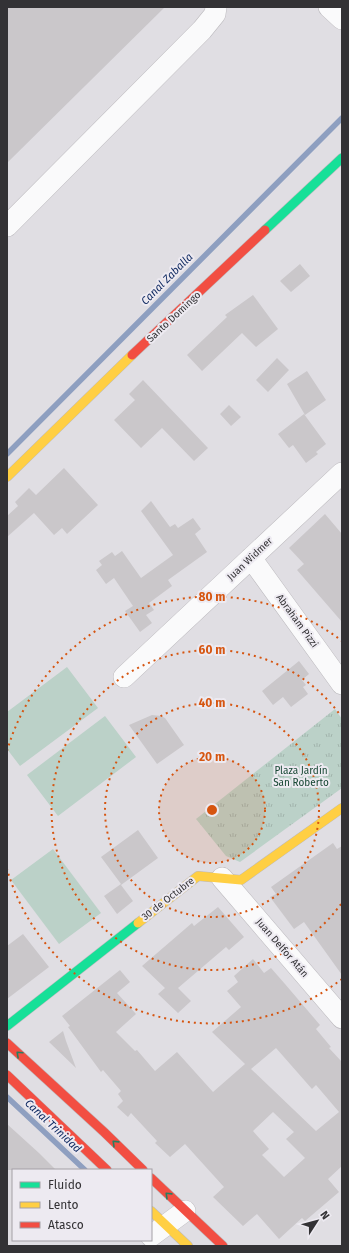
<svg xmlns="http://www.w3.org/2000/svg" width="349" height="1253" font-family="'Fira Sans',sans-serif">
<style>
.grass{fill:#bbd1c8}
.park{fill:url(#park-tufts)}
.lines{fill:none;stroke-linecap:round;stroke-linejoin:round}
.stream{stroke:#8e9fc0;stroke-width:5.5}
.building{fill:#cac7ca;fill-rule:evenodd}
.street-casing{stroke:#bcbabe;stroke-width:22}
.fast-casing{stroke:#bcbabe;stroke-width:10}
.slow-casing{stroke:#bcbabe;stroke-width:10}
.jam-casing{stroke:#bcbabe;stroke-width:10}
.street{stroke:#fafafb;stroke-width:21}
.fast{stroke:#16e098;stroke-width:9}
.slow{stroke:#ffcf43;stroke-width:9}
.jam{stroke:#f24e42;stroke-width:9}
.oneway{stroke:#268062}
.ring{fill:none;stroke:#d65510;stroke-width:2;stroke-dasharray:2 4}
.labels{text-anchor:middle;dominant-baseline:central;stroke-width:4;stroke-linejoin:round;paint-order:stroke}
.street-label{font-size:10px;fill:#333235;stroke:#edeaf1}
.park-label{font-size:10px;fill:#154632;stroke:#edeaf1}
.water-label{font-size:11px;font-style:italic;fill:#0b265e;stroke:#edeaf1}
.centre{fill:#d65510;stroke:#edeaf1;stroke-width:2}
.ring-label{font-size:12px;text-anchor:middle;font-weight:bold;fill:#d65510;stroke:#edeaf1;stroke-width:4;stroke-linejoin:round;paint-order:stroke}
</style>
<defs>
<pattern id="park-tufts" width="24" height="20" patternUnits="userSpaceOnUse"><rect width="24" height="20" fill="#bbd1c8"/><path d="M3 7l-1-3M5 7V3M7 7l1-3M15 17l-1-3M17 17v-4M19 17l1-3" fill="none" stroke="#a1b4ac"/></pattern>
</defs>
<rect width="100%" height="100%" fill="#e0dee3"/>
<!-- grass -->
<path class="grass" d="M 67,667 L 98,708 L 20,766 L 7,749 L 7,712 Z
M 105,716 L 136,757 L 58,816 L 27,775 Z
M 53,849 L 101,913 L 59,944 L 11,880 Z"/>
<!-- park -->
<path class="park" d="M 335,709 L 342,719 L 342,788 L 240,862 L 226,856 L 196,819 Z"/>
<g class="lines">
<!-- stream -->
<path class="stream" d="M 7,454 L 342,118
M 7,1097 L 85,1170"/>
</g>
<!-- building -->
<path class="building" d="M 7,7 L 165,7 L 7,163 Z
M 300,264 L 310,276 L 291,292 L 280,281 Z
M 253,295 L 278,329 L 256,347 L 242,333 L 202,371 L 187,355 L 227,317 L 225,315 Z
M 277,358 L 289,370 L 268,392 L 256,380 Z
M 307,371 L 326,400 L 305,415 L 287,384 Z
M 143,380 L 208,448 L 194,461 L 162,428 L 141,448 L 114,420 L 135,400 L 129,394 Z
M 229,405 L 241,417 L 231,426 L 220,414 Z
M 304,414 L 326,444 L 316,452 L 318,454 L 306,463 L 293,445 L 289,448 L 278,434 Z
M 64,468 L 98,505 L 67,534 L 62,528 L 54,535 L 34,513 L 7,537 L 7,516 L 18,506 L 15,502 L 29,488 L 36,495 Z
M 151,501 L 170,527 L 175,524 L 178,528 L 193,518 L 201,529 L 195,534 L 207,552 L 168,580 L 172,586 L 149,603 L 154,610 L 146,615 L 152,623 L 140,632 L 125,611 L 133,606 L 114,578 L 106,584 L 96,570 L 102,565 L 99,561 L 112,552 L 115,556 L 122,551 L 141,578 L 173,555 L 141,511 Z
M 325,514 L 342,534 L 342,622 L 297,570 L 304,564 L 289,548 Z
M 299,661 L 309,674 L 302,680 L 306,685 L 303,687 L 308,694 L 291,707 L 283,697 L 273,705 L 262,691 Z
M 152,715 L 161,716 L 165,718 L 184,745 L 157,764 L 129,725 Z
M 138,830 L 158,858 L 121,885 L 133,901 L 117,914 L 104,896 L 121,884 L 101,857 Z
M 333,843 L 337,849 L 342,846 L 342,975 L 304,922 L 294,929 L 270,897 L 276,894 L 271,887 Z
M 218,907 L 244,937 L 229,950 L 226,947 L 178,988 L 191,1001 L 178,1013 L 158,994 L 165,988 L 142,966 L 192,923 L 194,926 Z
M 23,934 L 49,967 L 7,999 L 7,946 Z
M 253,959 L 264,973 L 271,968 L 285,984 L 320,1025 L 316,1029 L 331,1047 L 329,1048 L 342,1062 L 342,1166 L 328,1179 L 339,1192 L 305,1221 L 302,1218 L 279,1239 L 257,1214 L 243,1226 L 213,1197 L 224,1187 L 185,1144 L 170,1157 L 155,1143 L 157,1141 L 131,1113 L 128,1117 L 117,1107 L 123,1101 L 118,1094 L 121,1091 L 103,1070 L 101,1072 L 68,1027 L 70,1026 L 62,1016 L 120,970 L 130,982 L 117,993 L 136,1014 L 116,1032 L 135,1051 L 137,1050 L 155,1071 L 177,1052 L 213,1092 L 245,1064 L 212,1032 L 241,1007 L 227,991 L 238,982 L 234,976 ZM 276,1048 L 312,1089 L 316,1085 L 339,1112 L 316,1131 L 251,1069 ZM 273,1112 L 294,1132 L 286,1139 L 305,1158 L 284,1177 L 262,1155 L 269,1149 L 253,1131 Z
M 63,1031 L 66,1041 L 76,1068 L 49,1042 Z
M 7,1124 L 39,1153 L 56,1170 L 7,1170 Z"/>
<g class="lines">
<defs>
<path id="street" d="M 329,7 L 342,19
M 7,226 L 202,30 L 215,14 L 216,7
M 251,558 L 342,684
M 124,677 L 342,473
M 222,878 L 342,1018
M 151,1236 L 185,1211"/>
<path id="fast" d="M 265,230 L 342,158
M 7,1026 L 138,923"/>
<path id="slow" d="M 7,477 L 132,355
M 138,923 L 198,876 L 241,880 L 342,808
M 151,1211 L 188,1246"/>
<path id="jam" d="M 132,355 L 265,230
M 7,1043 L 104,1132 L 143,1170
M 7,1075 L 107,1170
M 151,1178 L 223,1246"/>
</defs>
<!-- street casing -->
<use href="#street" class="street-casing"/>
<!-- fast casing -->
<use href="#fast" class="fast-casing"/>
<!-- slow casing -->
<use href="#slow" class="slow-casing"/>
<!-- jam casing -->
<use href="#jam" class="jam-casing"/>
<!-- street -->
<use href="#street" class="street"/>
<!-- fast -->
<use href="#fast" class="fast"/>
<!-- slow -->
<use href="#slow" class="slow"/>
<!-- jam -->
<use href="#jam" class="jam"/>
</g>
<!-- one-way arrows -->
<defs><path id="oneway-chevron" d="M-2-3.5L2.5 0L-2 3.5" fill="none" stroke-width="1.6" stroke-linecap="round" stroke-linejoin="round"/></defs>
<g class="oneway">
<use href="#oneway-chevron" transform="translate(19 1054) rotate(-137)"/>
<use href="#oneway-chevron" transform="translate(115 1143) rotate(-136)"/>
<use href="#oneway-chevron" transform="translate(168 1195) rotate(-136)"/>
</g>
<!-- distance rings -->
<circle cx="212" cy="810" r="53" fill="#d65510" fill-opacity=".12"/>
<g class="ring">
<circle cx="212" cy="810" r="53"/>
<circle cx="212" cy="810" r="107"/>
<path d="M341 904A160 160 0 1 1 341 716"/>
<path d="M342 979A213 213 0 0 1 7 869M7 751A213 213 0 0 1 342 641"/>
</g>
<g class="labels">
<!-- street labels -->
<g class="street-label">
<text transform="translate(174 317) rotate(-43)">Santo Domingo</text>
<text transform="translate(250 559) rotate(-43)">Juan Widmer</text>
<text transform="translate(297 621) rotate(54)">Abraham Pizzi</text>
<text transform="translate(168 899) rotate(-38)">30 de Octubre</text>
<text transform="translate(282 948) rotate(49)">Juan Delfor Atán</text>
</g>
<!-- park labels -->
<g class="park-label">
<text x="301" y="771">Plaza Jardín<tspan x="301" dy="12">San Roberto</tspan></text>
</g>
<!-- water labels -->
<g class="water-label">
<text transform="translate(167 279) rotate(-45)">Canal Zaballa</text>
<text transform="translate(53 1126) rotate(43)">Canal Trinidad</text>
</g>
</g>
<circle cx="212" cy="810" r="6" class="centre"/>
<g class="ring-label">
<text x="212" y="601">80 m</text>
<text x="212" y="654">60 m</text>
<text x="212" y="707">40 m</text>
<text x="212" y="761">20 m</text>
</g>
<!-- border -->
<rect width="349" height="1253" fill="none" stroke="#333235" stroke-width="16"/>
<!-- legend -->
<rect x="12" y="1169" width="140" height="72" fill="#edeaf1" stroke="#a3a0a6"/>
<rect x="20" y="1182" width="20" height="6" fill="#16e098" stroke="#a3a0a6"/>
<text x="48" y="1189" font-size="12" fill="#333235">Fluido</text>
<rect x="20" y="1202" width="20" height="6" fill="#ffcf43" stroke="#a3a0a6"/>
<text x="48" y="1209" font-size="12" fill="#333235">Lento</text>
<rect x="20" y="1222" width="20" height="6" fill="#f24e42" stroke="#a3a0a6"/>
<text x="48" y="1229" font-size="12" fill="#333235">Atasco</text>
<!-- north arrow -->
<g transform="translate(317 1221) rotate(54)" stroke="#edeaf1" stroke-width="3" paint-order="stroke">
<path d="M0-3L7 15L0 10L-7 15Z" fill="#333235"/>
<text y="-6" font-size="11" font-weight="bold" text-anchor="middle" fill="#333235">N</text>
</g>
</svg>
